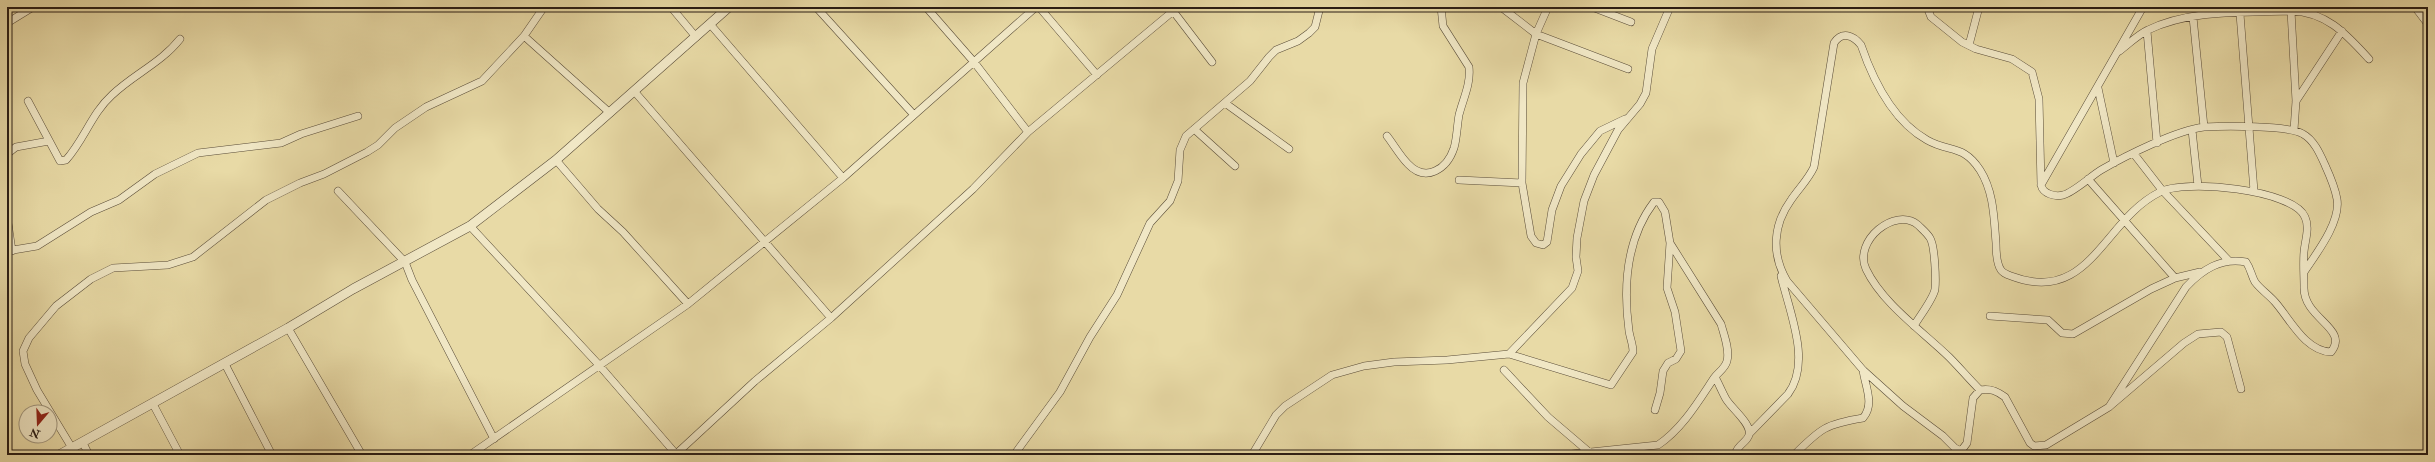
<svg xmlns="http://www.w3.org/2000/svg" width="2435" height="462" font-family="'IM FELL Double Pica',serif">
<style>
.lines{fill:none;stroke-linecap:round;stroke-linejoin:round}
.minor-casing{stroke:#594c38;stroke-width:8}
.tertiary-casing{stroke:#594c38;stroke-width:10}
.minor{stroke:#f0e7c5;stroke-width:7}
.tertiary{stroke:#f0e7c5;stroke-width:9}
</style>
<rect width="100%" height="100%" fill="#e8daa6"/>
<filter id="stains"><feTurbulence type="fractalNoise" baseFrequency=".005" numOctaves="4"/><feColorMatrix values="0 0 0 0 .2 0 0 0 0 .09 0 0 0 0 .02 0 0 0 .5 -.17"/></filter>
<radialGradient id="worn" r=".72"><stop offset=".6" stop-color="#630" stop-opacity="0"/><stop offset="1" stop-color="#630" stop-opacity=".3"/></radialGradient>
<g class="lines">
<defs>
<path id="minor" d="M 671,7 L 696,37
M 816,7 L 914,115
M 926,7 L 974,62 L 1028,132
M 1039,7 L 1097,75
M 1170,7 L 1212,62
M 1501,7 L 1536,34 L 1628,69
M 1548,7 L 1536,34 L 1523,83 L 1522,183 L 1531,236 L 1536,243 L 1543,245 L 1547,242 L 1552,210 L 1561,186 L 1581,154 L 1600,131 L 1625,119
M 1592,7 L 1631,22
M 1927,7 L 1931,17 L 1962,42 L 1976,49 L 2012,59 L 2032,72 L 2039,99 L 2041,185 C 2043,194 2055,197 2063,195 C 2073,193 2091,176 2101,170 C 2125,156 2177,130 2204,127 C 2222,126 2289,125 2303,134 C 2314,140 2320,154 2325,165 C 2330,176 2335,187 2337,199 C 2341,222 2316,254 2304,272
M 2415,7 L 2428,24
M 2291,11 L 2296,101 L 2294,130
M 2240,14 L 2254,191
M 2193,17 L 2204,127
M 7,23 L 33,7
M 710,24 L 843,178
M 2147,31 L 2157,143
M 524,36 L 610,113
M 1969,45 L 1979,7
M 2118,52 C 2128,45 2137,35 2148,30 C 2191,9 2244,13 2291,11 C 2327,12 2346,34 2369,59
M 2098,88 L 2114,163
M 634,91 L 831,318
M 28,101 L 60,161 L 66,160 C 84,140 92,113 112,95 C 134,74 161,63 180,39
M 2296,101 L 2342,31
M 1225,103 L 1289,149
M 1194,129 L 1235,166
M 2192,130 L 2198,186
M 1387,136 C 1394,145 1400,156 1408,164 C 1426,183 1447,169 1454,148 C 1457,138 1457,126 1459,115 C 1463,99 1471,84 1469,67 L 1443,26 L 1441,7
M 7,154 L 16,147 L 49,141
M 2134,154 L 2162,190 L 2229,261
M 556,160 L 598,209 L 623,232 L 688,304
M 2088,179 L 2175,278
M 1459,180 L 1522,183
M 2041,185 L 2143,7
M 338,191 L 405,262 L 412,280 L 494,439
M 7,216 L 12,251
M 470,226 L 599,365 L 676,454
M 7,251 L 37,246 L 91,212 L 119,200 L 155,174 L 198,153 L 281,143 L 301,134 L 358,116
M 1990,316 L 2048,320 L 2062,333 L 2073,334 L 2151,289 L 2175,278 L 2200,272
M 1914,326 C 1919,317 1934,298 1935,289 C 1936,280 1935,246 1930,238 C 1927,233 1922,229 1918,225 C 1895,206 1853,241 1866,269 C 1882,303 1922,331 1949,357 C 1959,367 1969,379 1980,390
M 288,328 L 362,455
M 1509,354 L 1572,288 L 1578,271 L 1576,257 L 1577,238 L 1584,201 L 1594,175 L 1618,130 L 1640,104 L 1646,93 L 1652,49 L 1670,7
M 225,364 L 272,455
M 1504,370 L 1548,417 L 1589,452
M 1715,377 C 1719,384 1722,392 1726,399 C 1732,409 1752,424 1749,435 C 1747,442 1739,444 1736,452 L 1738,455
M 153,404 L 180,455
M 1655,410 L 1660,393 L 1663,371 L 1668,363 L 1676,359 L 1681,351 L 1675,312 L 1667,288 L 1670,243
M 1750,433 L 1788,394 C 1812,362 1789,311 1781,276
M 83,443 L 89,455
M 72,448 L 37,390 L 25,364 L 23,351 L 29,338 L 56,306 L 91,279 L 113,268 L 168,265 L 193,257 L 266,200 L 300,183 L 324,174 L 367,152 L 378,145 L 395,128 L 426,107 L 482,81 L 524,36 L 544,7
M 1961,451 L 1955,448 L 1943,436 L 1903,406 L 1863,370 L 1787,281 C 1771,254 1773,225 1791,200 C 1799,188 1808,180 1814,167 L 1834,43 C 1842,31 1853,35 1861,45 C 1873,80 1893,121 1927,140 C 1950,153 1963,144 1980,170 C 1994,192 1994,219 1996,243 C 1996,251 1996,263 2001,270 C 2003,273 2008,275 2011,276 C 2090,306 2103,220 2160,192 C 2184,179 2293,189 2305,217 C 2310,228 2305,240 2304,252 C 2303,263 2304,275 2304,287 C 2303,319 2350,328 2331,352 C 2305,351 2290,319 2275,302 C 2269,295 2260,289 2255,282 C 2251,275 2251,269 2246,262 C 2221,257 2202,270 2186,287 L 2109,407
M 470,455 L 688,304 L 843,178 L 1036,7
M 675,455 L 755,381 L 831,318 L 973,189 L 1028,132 L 1178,7
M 1014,455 L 1060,392 L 1090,337 L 1117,295 L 1150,223 L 1170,201 L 1178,181 L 1180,150 L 1186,136 L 1250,81 L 1269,57 L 1276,50 L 1298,41 L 1309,33 L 1315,27 L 1320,7
M 1252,455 L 1276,415 L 1285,406 L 1332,375 L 1364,366 L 1394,362 L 1447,360 L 1509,354 L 1611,385 L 1633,352 C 1633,344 1630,338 1629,331 C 1623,286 1626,239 1654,202 L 1659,202 L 1665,212 L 1670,243 L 1721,324 C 1724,335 1730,350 1727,361 C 1725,369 1718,372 1714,378 C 1698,402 1682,429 1658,445 L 1562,455
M 1794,455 C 1821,428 1826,424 1863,418 C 1875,404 1865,386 1863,370
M 1958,455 L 1967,443 L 1973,398 L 1980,390 C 1990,388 1997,391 2005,397 L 2030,443 L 2034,446 L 2046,445 L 2109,407 L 2184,343 L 2198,334 L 2221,332 L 2227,337 L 2241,389"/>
<path id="tertiary" d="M 59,455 L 288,328 L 353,289 L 470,226 L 556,160 L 729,7"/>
</defs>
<!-- minor casing -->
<use href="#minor" class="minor-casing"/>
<!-- tertiary casing -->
<use href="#tertiary" class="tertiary-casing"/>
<!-- minor -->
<use href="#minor" class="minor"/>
<!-- tertiary -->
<use href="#tertiary" class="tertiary"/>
</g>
<!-- margin -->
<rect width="2435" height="462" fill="none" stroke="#e8daa6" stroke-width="24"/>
<rect x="8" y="8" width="2419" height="446" fill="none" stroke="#291c14" stroke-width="2"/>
<rect x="12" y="12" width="2411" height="438" fill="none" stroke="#291c14"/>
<!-- north arrow -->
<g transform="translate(38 424) rotate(199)"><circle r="19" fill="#f0e7c5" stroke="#a0967e"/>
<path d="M0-3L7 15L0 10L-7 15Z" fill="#8f2418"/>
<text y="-6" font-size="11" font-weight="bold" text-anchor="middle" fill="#291c14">N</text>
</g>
<rect width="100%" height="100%" filter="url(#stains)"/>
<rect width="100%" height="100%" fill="url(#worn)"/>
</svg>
